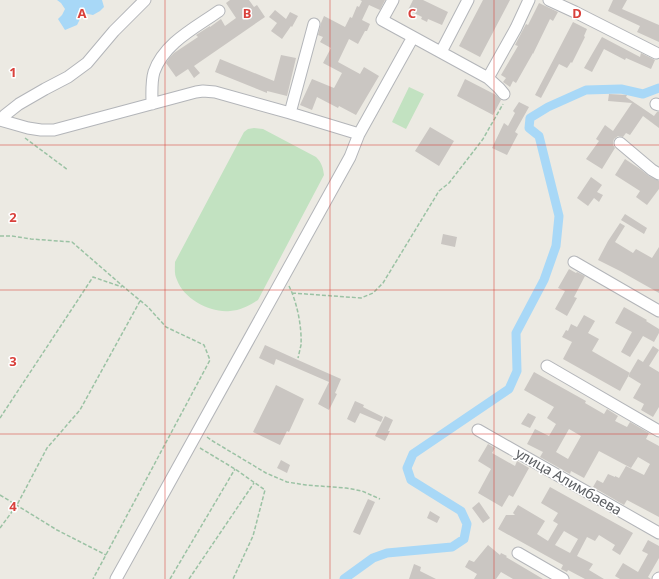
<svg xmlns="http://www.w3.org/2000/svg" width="659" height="579" font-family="'Noto Sans',sans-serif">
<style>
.green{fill:#c2e2c1}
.water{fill:#a8d8f7}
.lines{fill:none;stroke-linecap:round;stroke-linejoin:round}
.canal{stroke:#a8d8f7;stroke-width:9}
.building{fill:#cac6c2;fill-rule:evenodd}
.minor-casing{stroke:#b3b5b9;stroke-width:13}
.path{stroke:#9bc2a4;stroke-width:1.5;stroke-dasharray:4 2;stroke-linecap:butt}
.minor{stroke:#fff;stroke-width:11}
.grid{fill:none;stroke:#d9413c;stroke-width:1;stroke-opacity:0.55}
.labels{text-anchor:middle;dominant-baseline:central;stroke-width:3;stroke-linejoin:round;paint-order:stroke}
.street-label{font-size:14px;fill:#5b5e62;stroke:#fff}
.grid-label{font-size:13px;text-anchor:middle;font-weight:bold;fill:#d9413c;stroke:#fff;stroke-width:3;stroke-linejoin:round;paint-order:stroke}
</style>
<rect width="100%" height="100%" fill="#eceae3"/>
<!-- green -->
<path class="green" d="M 409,87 L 424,94 L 406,129 L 392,122 Z
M 254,128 L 263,129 L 316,157 C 322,163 323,168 324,175 L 258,300 C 248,306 241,310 230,311 C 210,313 184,299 177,280 C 174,274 175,268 175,262 L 244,132 L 248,129 Z"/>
<!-- water -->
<path class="water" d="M 57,0 L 102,0 L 104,7 L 100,11 L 93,15 L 83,13 L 77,25 L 65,30 L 58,19 L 62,15 L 65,9 L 61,3 Z"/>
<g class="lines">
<!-- canal -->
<path class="canal" d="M 344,579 L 373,558 L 387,553 L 452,547 L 464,539 L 467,524 L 461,511 L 411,480 L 407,468 L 413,454 L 509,389 L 517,371 L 516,333 L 544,280 L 556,246 L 559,216 L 539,136 L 529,128 L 530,118 L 548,107 L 586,90 L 621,89 L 643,94 L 659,88"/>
</g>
<!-- building -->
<path class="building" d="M 230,0 L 249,0 L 254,7 L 257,5 L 265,17 L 194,66 L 200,73 L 194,78 L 188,69 L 176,77 L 166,63 L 170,57 L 174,53 L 198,37 L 196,35 L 210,26 L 210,27 L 221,19 L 225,26 L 236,18 L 226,3 Z
M 360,0 L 385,0 L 380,10 L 369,5 L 362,20 L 370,24 L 367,31 L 365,31 L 358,44 L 349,39 L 338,62 L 360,74 L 364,67 L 379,76 L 356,115 L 339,106 L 338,108 L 317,97 L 312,110 L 300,105 L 312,79 L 334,88 L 342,73 L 323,63 L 331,48 L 320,42 L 323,37 L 318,35 L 321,23 L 324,16 L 345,27 L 350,17 L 352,18 L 357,6 L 359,7 L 362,1 Z
M 413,0 L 423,0 L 448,12 L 442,25 L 428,19 L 427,22 L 421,19 L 422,17 L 408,10 Z
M 483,0 L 510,0 L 480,57 L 459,46 Z
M 613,0 L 627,0 L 622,9 L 659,25 L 659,42 L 637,32 L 640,26 L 608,11 Z
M 539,3 L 558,12 L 553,21 L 550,19 L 533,54 L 533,53 L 516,83 L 513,81 L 510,87 L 503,82 L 506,78 L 501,75 L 518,46 L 515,45 L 526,24 L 528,25 Z
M 275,10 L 286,19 L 290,12 L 298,16 L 292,27 L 291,26 L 282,39 L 271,31 L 277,23 L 269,17 Z
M 573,22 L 587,29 L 584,36 L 585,37 L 572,63 L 571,62 L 567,68 L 559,64 L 541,98 L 535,95 Z
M 602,37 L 640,57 L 641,53 L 655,60 L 651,69 L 626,58 L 625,60 L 604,49 L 592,72 L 584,68 Z
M 281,55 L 296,58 L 287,96 L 267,91 L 267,93 L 215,72 L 220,59 L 274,81 Z
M 465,79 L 496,95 L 501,100 L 493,115 L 457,96 Z
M 609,94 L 627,95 L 626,97 L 654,116 L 657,112 L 659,112 L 659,128 L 643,116 L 630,135 L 626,133 L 623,137 L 618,136 L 614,139 L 613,142 L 613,145 L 615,148 L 602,169 L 586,159 L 599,141 L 596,139 L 605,125 L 613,131 L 632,103 L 608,101 Z
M 519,102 L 529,107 L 515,132 L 518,134 L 507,155 L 492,148 L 504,123 L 508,126 L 515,113 L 513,111 Z
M 430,127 L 454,141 L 439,166 L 415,151 Z
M 625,159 L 640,169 L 649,176 L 659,181 L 659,189 L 647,205 L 636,197 L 640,191 L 615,175 Z
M 591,177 L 602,185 L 597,192 L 603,195 L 599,202 L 594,198 L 588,206 L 577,198 Z
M 625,214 L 647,228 L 644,234 L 621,220 Z
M 620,223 L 625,226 L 615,242 L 633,253 L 636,249 L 652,258 L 659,247 L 659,293 L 620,271 L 598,260 L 608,241 Z
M 443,234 L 457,237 L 455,247 L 441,244 Z
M 569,269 L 576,273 L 577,272 L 585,276 L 574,297 L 577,298 L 567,316 L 555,309 L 565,291 L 558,288 Z
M 624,307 L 647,320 L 646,321 L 659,329 L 659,333 L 654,342 L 643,336 L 630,357 L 621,352 L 632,332 L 615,323 Z
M 584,315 L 595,321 L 588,333 L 599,339 L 592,351 L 630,373 L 620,391 L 563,359 L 572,342 L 562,337 L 566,330 L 568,331 L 571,324 L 577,327 Z
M 265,345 L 298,360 L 341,379 L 335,393 L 337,394 L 329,410 L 318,404 L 329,382 L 276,359 L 274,365 L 259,358 Z
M 653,346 L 659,350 L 649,366 L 659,372 L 659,407 L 653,417 L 641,410 L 644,404 L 633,398 L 641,384 L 628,376 L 638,359 L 643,362 Z
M 534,372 L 586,401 L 585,403 L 604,414 L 607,409 L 618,416 L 615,421 L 627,427 L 630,422 L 649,433 L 646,439 L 659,446 L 659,517 L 627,500 L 624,505 L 593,487 L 597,480 L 603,483 L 608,474 L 615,477 L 615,476 L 619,478 L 626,466 L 644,475 L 650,464 L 638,457 L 631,468 L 599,451 L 584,478 L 571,471 L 570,474 L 540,457 L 543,452 L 527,444 L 535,429 L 549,436 L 556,424 L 547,418 L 554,407 L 524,390 ZM 569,429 L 581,436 L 568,459 L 556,452 Z
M 276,385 L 304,399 L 289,432 L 287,431 L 280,445 L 253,432 Z
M 355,401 L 364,405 L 363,407 L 383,417 L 381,422 L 360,413 L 355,423 L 347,419 Z
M 528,413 L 536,417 L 530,428 L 521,424 Z
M 385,416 L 393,420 L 388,431 L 390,431 L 385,441 L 375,436 Z
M 488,444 L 495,448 L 492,453 L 515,466 L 517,461 L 529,468 L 513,497 L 509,495 L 502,507 L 478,493 L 491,469 L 478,461 Z
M 281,460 L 290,465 L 287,473 L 277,468 Z
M 550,487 L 633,533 L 620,555 L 612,550 L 615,545 L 599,535 L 595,541 L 587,537 L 577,556 L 593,564 L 589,570 L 604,579 L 585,579 L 568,570 L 567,572 L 561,569 L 563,565 L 498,529 L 506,515 L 515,515 L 513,513 L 518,505 L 545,521 L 537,534 L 548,541 L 558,524 L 553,521 L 558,513 L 541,503 ZM 564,531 L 578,539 L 570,553 L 555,545 Z
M 368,499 L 375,502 L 360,535 L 353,532 Z
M 479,502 L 490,518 L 483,523 L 472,508 Z
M 430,511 L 440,517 L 437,523 L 427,518 Z
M 648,540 L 659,546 L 659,558 L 648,577 L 651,579 L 620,579 L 615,576 L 623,563 L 638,572 L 648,554 L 642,551 Z
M 488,545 L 500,555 L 501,553 L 507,556 L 506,557 L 543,579 L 513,579 L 501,572 L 496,579 L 474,579 L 477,574 L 465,567 L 469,560 L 474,562 Z
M 414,564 L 421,567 L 420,571 L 436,579 L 409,579 Z"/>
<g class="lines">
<defs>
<path id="minor" d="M 393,0 L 382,20 L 488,78 L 499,88 L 504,94
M 549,0 L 575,12 L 656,53
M 441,52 L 468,0
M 488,78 L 516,28 L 529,0
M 152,104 C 152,94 151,82 154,72 C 164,43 195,28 219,11
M 656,104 L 659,105
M 290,113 L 314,24
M 0,120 L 28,128 L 41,130 L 54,130 L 196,92 L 203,91 L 215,92 L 290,113 L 359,134
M 1,120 L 5,115 L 19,104 L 45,89 L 68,77 L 87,63 L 114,31 L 145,0
M 620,143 L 652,170 L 659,174
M 574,262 L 659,311
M 547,366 L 659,431
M 478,430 L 659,533
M 518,553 L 563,579
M 116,579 L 350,157 L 359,134 L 413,37
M 658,579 L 659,578"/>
</defs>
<!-- minor casing -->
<use href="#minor" class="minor-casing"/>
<!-- path -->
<path class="path" d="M 25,138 L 68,170
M 0,236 L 12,236 L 31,239 L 72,242 L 125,288 L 148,307 L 166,327 L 204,345 L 210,360 L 93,579
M 289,286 C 297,302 302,327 301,345 C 300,349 299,354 298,358
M 292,293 L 361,298 L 373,293 L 383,283 L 439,191 L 449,183 L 483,139 L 503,104
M 0,418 L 93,277 L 122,287
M 207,437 L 211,440 L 266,473 L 287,482 L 306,485 L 346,488 L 362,491 L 380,499
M 200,448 L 235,469 L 265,490 L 253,536 L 233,579
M 0,495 L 57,530 L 106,555
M 0,528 L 17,505 L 47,448 L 80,410 L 140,301
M 170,579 L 235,469
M 189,579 L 254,483"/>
<!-- minor -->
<use href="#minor" class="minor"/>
</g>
<!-- grid -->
<path class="grid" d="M 165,0 L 165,579M 330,0 L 330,579M 494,0 L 494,579M 0,145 L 659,145M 0,290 L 659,290M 0,434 L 659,434"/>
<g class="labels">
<!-- street labels -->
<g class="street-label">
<text transform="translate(569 481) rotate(30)">улица Алимбаева</text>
</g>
</g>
<g class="grid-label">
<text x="82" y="18">A</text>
<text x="247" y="18">B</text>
<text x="412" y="18">C</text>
<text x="577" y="18">D</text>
<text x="13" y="77">1</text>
<text x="13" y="222">2</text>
<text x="13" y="366">3</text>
<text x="13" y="511">4</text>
</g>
</svg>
